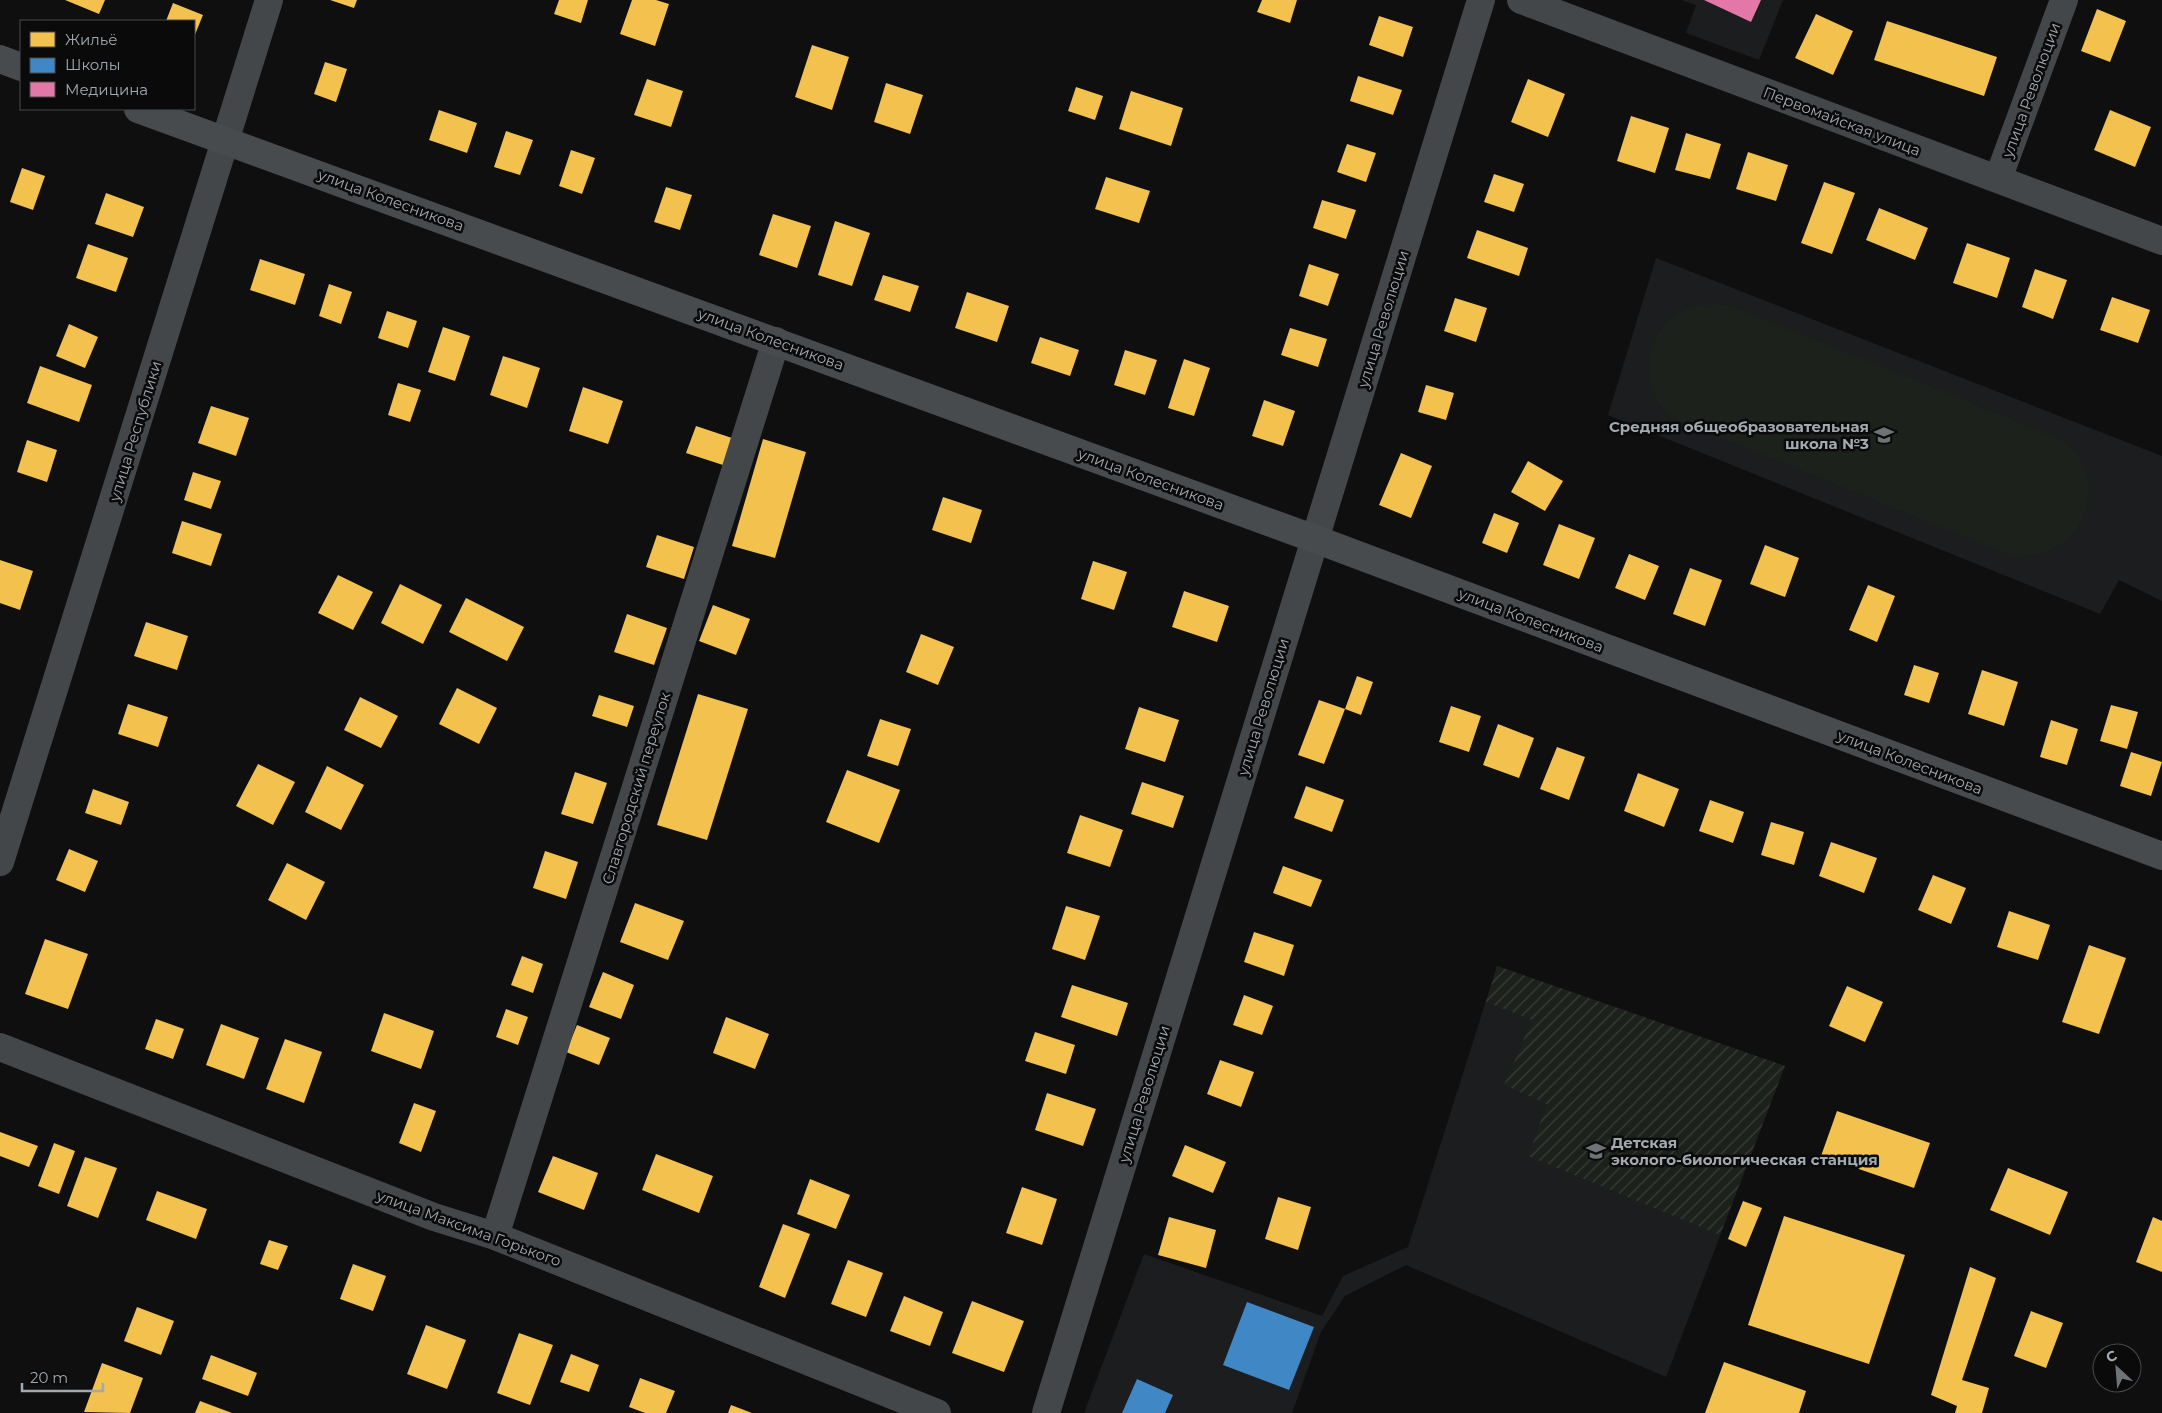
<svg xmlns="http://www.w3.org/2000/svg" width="2162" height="1413" font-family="Montserrat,sans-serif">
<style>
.built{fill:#1c1d1e}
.garden{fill:url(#garden-furrows)}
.pitch{fill:#1c211c}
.homes{fill:#f2c14e}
.schools{fill:#3f88c5}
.health{fill:#e377a8}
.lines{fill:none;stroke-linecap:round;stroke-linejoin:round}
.street{stroke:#444749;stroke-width:28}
.secondary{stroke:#484b4d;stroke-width:28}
.labels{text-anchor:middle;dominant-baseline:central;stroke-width:5;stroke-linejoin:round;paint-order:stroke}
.street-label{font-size:15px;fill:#a2a9af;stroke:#0a0a0b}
.poi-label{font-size:15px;font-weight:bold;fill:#a2a9af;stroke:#0a0a0b;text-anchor:end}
</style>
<defs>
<pattern id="garden-furrows" width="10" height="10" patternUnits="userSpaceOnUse" patternTransform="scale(1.25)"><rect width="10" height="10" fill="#1c211c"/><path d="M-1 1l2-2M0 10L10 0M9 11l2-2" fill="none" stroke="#3a3e3a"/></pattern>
</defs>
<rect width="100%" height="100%" fill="#0f0f10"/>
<!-- built -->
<path class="built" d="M 1681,0 L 1783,0 L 1759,60 L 1686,33 L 1696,5 Z
M 1656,258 L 2162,456 L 2162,601 L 2119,580 L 2100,614 L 1608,415 Z
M 1497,966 L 1785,1066 L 1666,1377 L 1406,1265 L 1345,1296 L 1321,1332 L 1292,1413 L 1084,1413 L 1144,1254 L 1322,1316 L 1343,1276 L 1408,1247 Z"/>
<!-- garden -->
<path class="garden" d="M 1497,966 L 1785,1066 L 1720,1235 L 1528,1156 L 1547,1104 L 1504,1085 L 1532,1020 L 1486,1002 Z"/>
<!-- pitch -->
<path class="pitch" d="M 1712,304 L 1729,305 L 2058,438 C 2062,441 2069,445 2073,449 C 2102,482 2088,540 2044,552 C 2033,556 2021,555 2010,555 L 1682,422 C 1677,419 1670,416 1666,412 C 1638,384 1645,333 1678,313 C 1689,307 1699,305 1712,304 Z"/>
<!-- homes -->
<path class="homes" d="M 65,0 L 105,0 L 99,14 Z
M 330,0 L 357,0 L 354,8 Z
M 559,0 L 588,0 L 581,23 L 554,14 Z
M 632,0 L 656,0 L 669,4 L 655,46 L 620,34 Z
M 1262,0 L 1297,0 L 1290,23 L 1257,12 Z
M 173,3 L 203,15 L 194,37 L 194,21 L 166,21 Z
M 2097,9 L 2126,21 L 2110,62 L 2081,51 Z
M 1816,14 L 1853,31 L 1833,75 L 1795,58 Z
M 1379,16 L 1413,27 L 1403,57 L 1369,45 Z
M 1887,21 L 1997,57 L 1984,96 L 1874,60 Z
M 812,45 L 849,57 L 832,110 L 795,97 Z
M 325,62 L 347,69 L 336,102 L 314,94 Z
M 1358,76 L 1402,90 L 1393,115 L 1350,101 Z
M 647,79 L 683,91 L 671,127 L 634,115 Z
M 1528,79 L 1565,94 L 1548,137 L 1511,122 Z
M 886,83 L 923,95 L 910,134 L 874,122 Z
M 1076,87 L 1103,96 L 1095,120 L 1068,111 Z
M 1131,91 L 1183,108 L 1171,146 L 1119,129 Z
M 439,110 L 477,123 L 467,153 L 429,140 Z
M 2110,110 L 2151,127 L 2135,167 L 2094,150 Z
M 1631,116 L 1669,128 L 1655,173 L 1617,161 Z
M 506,131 L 533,140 L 520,175 L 494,167 Z
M 1686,133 L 1721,144 L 1710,179 L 1675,170 Z
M 1347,144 L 1376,153 L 1366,182 L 1337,172 Z
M 571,150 L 595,158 L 582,194 L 559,186 Z
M 1748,152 L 1788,165 L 1776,201 L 1736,189 Z
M 22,168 L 45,176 L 33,210 L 10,202 Z
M 1494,174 L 1524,184 L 1514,212 L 1484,202 Z
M 1106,177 L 1150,191 L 1139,223 L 1095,209 Z
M 1824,182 L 1855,193 L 1832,254 L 1801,243 Z
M 666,187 L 692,195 L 680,230 L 654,222 Z
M 106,193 L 144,207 L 133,237 L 95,224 Z
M 1322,200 L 1356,210 L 1346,239 L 1313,228 Z
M 1879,208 L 1928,228 L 1915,260 L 1866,240 Z
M 773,214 L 811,226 L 797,268 L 759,255 Z
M 835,221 L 870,233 L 852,286 L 818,275 Z
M 1477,230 L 1528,248 L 1519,276 L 1467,258 Z
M 1967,243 L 2010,258 L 1997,298 L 1953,283 Z
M 88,244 L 128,258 L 116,292 L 76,278 Z
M 260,259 L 305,274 L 295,305 L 250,290 Z
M 1309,264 L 1339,274 L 1328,306 L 1299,296 Z
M 2035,269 L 2067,280 L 2053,319 L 2022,307 Z
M 883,275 L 919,286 L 910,312 L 874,300 Z
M 329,284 L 352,292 L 341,324 L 319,316 Z
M 967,292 L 1009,306 L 997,342 L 955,328 Z
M 2112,297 L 2150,310 L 2138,343 L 2100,330 Z
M 1455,298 L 1487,308 L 1476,342 L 1444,331 Z
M 387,311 L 417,321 L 408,348 L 378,338 Z
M 69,324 L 98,337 L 85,368 L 56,356 Z
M 443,327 L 470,336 L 455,381 L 428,372 Z
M 1290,328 L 1327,339 L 1318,367 L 1281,355 Z
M 1040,337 L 1079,350 L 1070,376 L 1031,363 Z
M 1125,350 L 1157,360 L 1145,395 L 1114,385 Z
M 503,356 L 540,368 L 527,408 L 490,395 Z
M 1184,359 L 1210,368 L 1194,416 L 1168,408 Z
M 40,366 L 92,385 L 79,422 L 27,403 Z
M 398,383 L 421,390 L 410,422 L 388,415 Z
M 1426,385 L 1454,393 L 1446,420 L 1418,412 Z
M 583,387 L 623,401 L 608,444 L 569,431 Z
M 1264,400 L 1295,411 L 1283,446 L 1252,436 Z
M 211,406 L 249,418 L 236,456 L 198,443 Z
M 696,426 L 735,439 L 726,466 L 686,453 Z
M 763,439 L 806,452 L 775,558 L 732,546 Z
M 27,440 L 57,450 L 47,482 L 17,472 Z
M 1401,453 L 1432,466 L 1411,518 L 1379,505 Z
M 1528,461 L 1563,481 L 1545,511 L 1511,492 Z
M 193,472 L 221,481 L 211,509 L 184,500 Z
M 943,497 L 982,510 L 971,543 L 932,530 Z
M 1494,513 L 1519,523 L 1507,553 L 1482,543 Z
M 182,521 L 222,534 L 211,566 L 172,553 Z
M 1559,524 L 1595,538 L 1579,579 L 1543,565 Z
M 657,535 L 694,547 L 684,579 L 646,567 Z
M 1765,545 L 1799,558 L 1785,597 L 1750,584 Z
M 1629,554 L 1659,566 L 1645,600 L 1615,588 Z
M 0,560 L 33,571 L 20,610 L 0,603 Z
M 1093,561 L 1127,572 L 1114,610 L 1081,599 Z
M 1690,568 L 1722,580 L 1705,626 L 1673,614 Z
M 338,575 L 373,592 L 353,630 L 318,613 Z
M 400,584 L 442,605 L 423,644 L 381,623 Z
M 1868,585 L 1895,596 L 1877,642 L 1849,630 Z
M 1184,591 L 1229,606 L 1217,642 L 1172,627 Z
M 466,598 L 524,627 L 507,661 L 449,632 Z
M 713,605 L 750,619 L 736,655 L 699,641 Z
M 627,614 L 667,628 L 654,665 L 614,652 Z
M 146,622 L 188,636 L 177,670 L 134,656 Z
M 921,634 L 954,647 L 938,685 L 906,672 Z
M 1914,665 L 1939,673 L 1929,703 L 1904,695 Z
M 1982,670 L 2018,682 L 2004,726 L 1968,714 Z
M 1357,676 L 1373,682 L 1361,715 L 1345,709 Z
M 457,688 L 497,708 L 479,744 L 439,724 Z
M 698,694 L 748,709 L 707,840 L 657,825 Z
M 599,695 L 634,706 L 627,727 L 592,716 Z
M 360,697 L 398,716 L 381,748 L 344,730 Z
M 1319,700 L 1345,709 L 1324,764 L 1298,755 Z
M 128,704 L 168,717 L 158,747 L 118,734 Z
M 2111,705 L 2138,712 L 2127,749 L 2100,741 Z
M 1451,706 L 1481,716 L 1469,752 L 1439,742 Z
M 1139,707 L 1179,720 L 1165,762 L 1125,749 Z
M 880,719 L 911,729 L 898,766 L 867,756 Z
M 2051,720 L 2078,729 L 2067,765 L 2040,757 Z
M 1498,724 L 1534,738 L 1519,778 L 1483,765 Z
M 1557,747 L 1585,757 L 1569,800 L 1540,789 Z
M 2131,752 L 2162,762 L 2151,796 L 2120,786 Z
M 258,764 L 295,782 L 273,825 L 236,806 Z
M 327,766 L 364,785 L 341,830 L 305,812 Z
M 847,770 L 900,790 L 879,843 L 826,822 Z
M 575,772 L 607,783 L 593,824 L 561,814 Z
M 1638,773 L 1679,789 L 1664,827 L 1624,811 Z
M 1142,782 L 1184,796 L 1173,828 L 1131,814 Z
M 1306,786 L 1344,800 L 1332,832 L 1294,818 Z
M 93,789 L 129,802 L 121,825 L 85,813 Z
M 1710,800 L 1744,812 L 1733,843 L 1699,831 Z
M 1080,815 L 1123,830 L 1110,867 L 1067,853 Z
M 1771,822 L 1804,832 L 1794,865 L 1761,855 Z
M 1831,842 L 1877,858 L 1864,893 L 1819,876 Z
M 69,849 L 98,861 L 85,892 L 56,880 Z
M 545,851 L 578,862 L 566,899 L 533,888 Z
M 287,863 L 325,882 L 306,920 L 268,900 Z
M 1283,866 L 1322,880 L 1311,907 L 1273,893 Z
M 1933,875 L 1966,888 L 1951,924 L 1918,910 Z
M 635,903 L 684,921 L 668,960 L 620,942 Z
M 1066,906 L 1100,916 L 1085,960 L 1052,949 Z
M 2009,911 L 2050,925 L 2038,960 L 1997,947 Z
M 1254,932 L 1294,945 L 1284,976 L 1244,962 Z
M 45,939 L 88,954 L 68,1009 L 25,994 Z
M 2089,945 L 2126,958 L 2099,1034 L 2062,1022 Z
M 522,956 L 543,964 L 533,993 L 511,985 Z
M 603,972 L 634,985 L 621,1019 L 589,1007 Z
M 1072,985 L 1128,1003 L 1117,1036 L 1061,1017 Z
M 1847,986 L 1883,1002 L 1865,1042 L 1829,1026 Z
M 1244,995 L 1273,1006 L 1262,1035 L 1233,1025 Z
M 506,1009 L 528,1017 L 518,1045 L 496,1037 Z
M 384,1013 L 434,1031 L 421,1069 L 371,1051 Z
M 726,1017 L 769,1034 L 755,1069 L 713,1053 Z
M 156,1019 L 184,1029 L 173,1059 L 145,1049 Z
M 221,1024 L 259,1038 L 244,1079 L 206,1065 Z
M 577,1025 L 610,1038 L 599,1065 L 566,1052 Z
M 1035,1032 L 1075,1045 L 1066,1074 L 1025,1061 Z
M 285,1039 L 322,1052 L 304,1103 L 266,1089 Z
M 1220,1060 L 1254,1072 L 1241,1107 L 1207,1094 Z
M 1047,1093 L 1096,1109 L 1083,1146 L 1035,1130 Z
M 414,1103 L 436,1111 L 421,1152 L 399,1143 Z
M 1837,1111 L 1930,1143 L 1914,1188 L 1821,1156 Z
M 0,1132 L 38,1146 L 29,1167 L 0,1156 Z
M 54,1143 L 75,1151 L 59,1194 L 38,1186 Z
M 1185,1145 L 1226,1162 L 1213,1193 L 1172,1176 Z
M 656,1154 L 713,1176 L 699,1213 L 642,1190 Z
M 553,1156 L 598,1173 L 584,1210 L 538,1192 Z
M 85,1157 L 117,1168 L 98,1218 L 67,1206 Z
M 2008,1168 L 2068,1192 L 2050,1235 L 1990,1210 Z
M 810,1179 L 850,1195 L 836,1229 L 797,1214 Z
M 1022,1187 L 1057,1199 L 1042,1245 L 1006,1233 Z
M 157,1191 L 207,1209 L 196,1239 L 146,1220 Z
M 1278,1197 L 1311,1207 L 1298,1250 L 1265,1239 Z
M 1743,1201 L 1762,1208 L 1746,1247 L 1728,1239 Z
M 1784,1216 L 1905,1255 L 1869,1364 L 1748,1325 Z
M 1169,1217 L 1216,1230 L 1206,1268 L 1158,1255 Z
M 2153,1217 L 2162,1221 L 2162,1272 L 2136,1262 Z
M 783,1224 L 810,1234 L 785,1298 L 759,1287 Z
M 269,1240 L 288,1246 L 278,1270 L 260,1264 Z
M 848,1260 L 883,1273 L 866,1317 L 831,1304 Z
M 353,1264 L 386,1276 L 373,1311 L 340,1299 Z
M 1970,1267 L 1996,1278 L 1962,1380 L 1989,1388 L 1982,1413 L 1955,1413 L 1957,1406 L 1931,1395 Z
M 904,1296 L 943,1312 L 930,1346 L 890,1331 Z
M 972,1301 L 1024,1321 L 1004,1372 L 952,1353 Z
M 137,1307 L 174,1321 L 161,1355 L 124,1341 Z
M 2031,1311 L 2063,1323 L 2046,1368 L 2014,1356 Z
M 426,1325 L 466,1340 L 447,1389 L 407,1374 Z
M 519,1333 L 553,1345 L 530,1405 L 497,1393 Z
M 571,1354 L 599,1365 L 589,1392 L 560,1382 Z
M 211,1355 L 257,1373 L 248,1396 L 202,1379 Z
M 1724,1362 L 1806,1391 L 1799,1413 L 1705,1413 Z
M 102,1363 L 143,1378 L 130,1413 L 84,1412 Z
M 640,1378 L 675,1391 L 666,1413 L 645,1413 L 629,1407 Z
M 200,1401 L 232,1413 L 195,1413 Z
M 731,1405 L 752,1413 L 728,1413 Z"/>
<!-- schools -->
<path class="schools" d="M 1247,1302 L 1314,1327 L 1289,1390 L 1223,1365 Z
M 1137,1379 L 1173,1395 L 1165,1413 L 1122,1413 Z"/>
<!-- health -->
<path class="health" d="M 1704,0 L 1761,0 L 1751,22 Z"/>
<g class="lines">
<!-- street -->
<path class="street" d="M 1521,0 L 2162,241
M 1998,179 L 2064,0
M 0,862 L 269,0
M 0,1047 L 434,1217 L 495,1236 L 937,1413
M 495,1236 L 776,341
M 1046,1413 L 1481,0"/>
<!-- secondary -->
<path class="secondary" d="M 0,59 L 21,67
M 138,109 L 1315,539 L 2162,856"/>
</g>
<!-- icons -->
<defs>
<symbol id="school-bare" viewBox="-9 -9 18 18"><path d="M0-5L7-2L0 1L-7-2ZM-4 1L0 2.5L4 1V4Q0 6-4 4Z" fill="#6f7377" stroke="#0a0a0b" stroke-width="2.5" paint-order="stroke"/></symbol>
</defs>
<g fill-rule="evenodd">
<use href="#school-bare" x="1870" y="421" width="28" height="28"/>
<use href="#school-bare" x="1582" y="1137" width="28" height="28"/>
</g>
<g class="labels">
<!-- street labels -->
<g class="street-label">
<text transform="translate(2031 90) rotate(-70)">улица Революции</text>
<text transform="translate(1842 121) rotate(21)">Первомайская улица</text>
<text transform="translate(391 200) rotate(20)">улица Колесникова</text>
<text transform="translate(1383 319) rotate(-73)">улица Революции</text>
<text transform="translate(771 339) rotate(20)">улица Колесникова</text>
<text transform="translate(135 431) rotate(-73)">улица Республики</text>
<text transform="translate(1151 479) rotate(20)">улица Колесникова</text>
<text transform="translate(1531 620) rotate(21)">улица Колесникова</text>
<text transform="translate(1263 707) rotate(-73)">улица Революции</text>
<text transform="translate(1910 762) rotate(21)">улица Колесникова</text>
<text transform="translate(636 788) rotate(-73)">Славгородский переулок</text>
<text transform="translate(1144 1094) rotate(-73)">улица Революции</text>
<text transform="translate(469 1228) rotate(20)">улица Максима Горького</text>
</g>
<!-- poi labels -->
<g class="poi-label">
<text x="1869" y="426">Средняя общеобразовательная<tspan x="1869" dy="17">школа №3</tspan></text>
<text x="1611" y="1142" text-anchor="start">Детская<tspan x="1611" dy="17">эколого-биологическая станция</tspan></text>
</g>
</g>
<!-- legend -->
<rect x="20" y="20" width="175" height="90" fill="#0a0a0b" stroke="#474a4d"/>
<rect x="30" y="32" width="25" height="15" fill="#f2c14e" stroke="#474a4d"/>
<text x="65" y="45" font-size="15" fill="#a2a9af">Жильё</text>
<rect x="30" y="58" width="25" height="15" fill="#3f88c5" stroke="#474a4d"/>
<text x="65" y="70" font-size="15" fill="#a2a9af">Школы</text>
<rect x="30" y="82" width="25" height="15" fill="#e377a8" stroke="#474a4d"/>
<text x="65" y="95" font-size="15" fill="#a2a9af">Медицина</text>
<!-- north arrow -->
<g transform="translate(2117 1368) rotate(334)"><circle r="24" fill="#0a0a0b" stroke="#474a4d"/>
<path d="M0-4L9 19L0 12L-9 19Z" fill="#6f7377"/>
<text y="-8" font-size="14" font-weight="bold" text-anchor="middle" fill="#a2a9af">С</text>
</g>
<!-- scale -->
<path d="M22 1383v8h81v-8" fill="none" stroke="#a2a9af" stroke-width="2.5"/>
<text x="30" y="1383" font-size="15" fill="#a2a9af" stroke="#0a0a0b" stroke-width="4" paint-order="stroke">20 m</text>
</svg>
